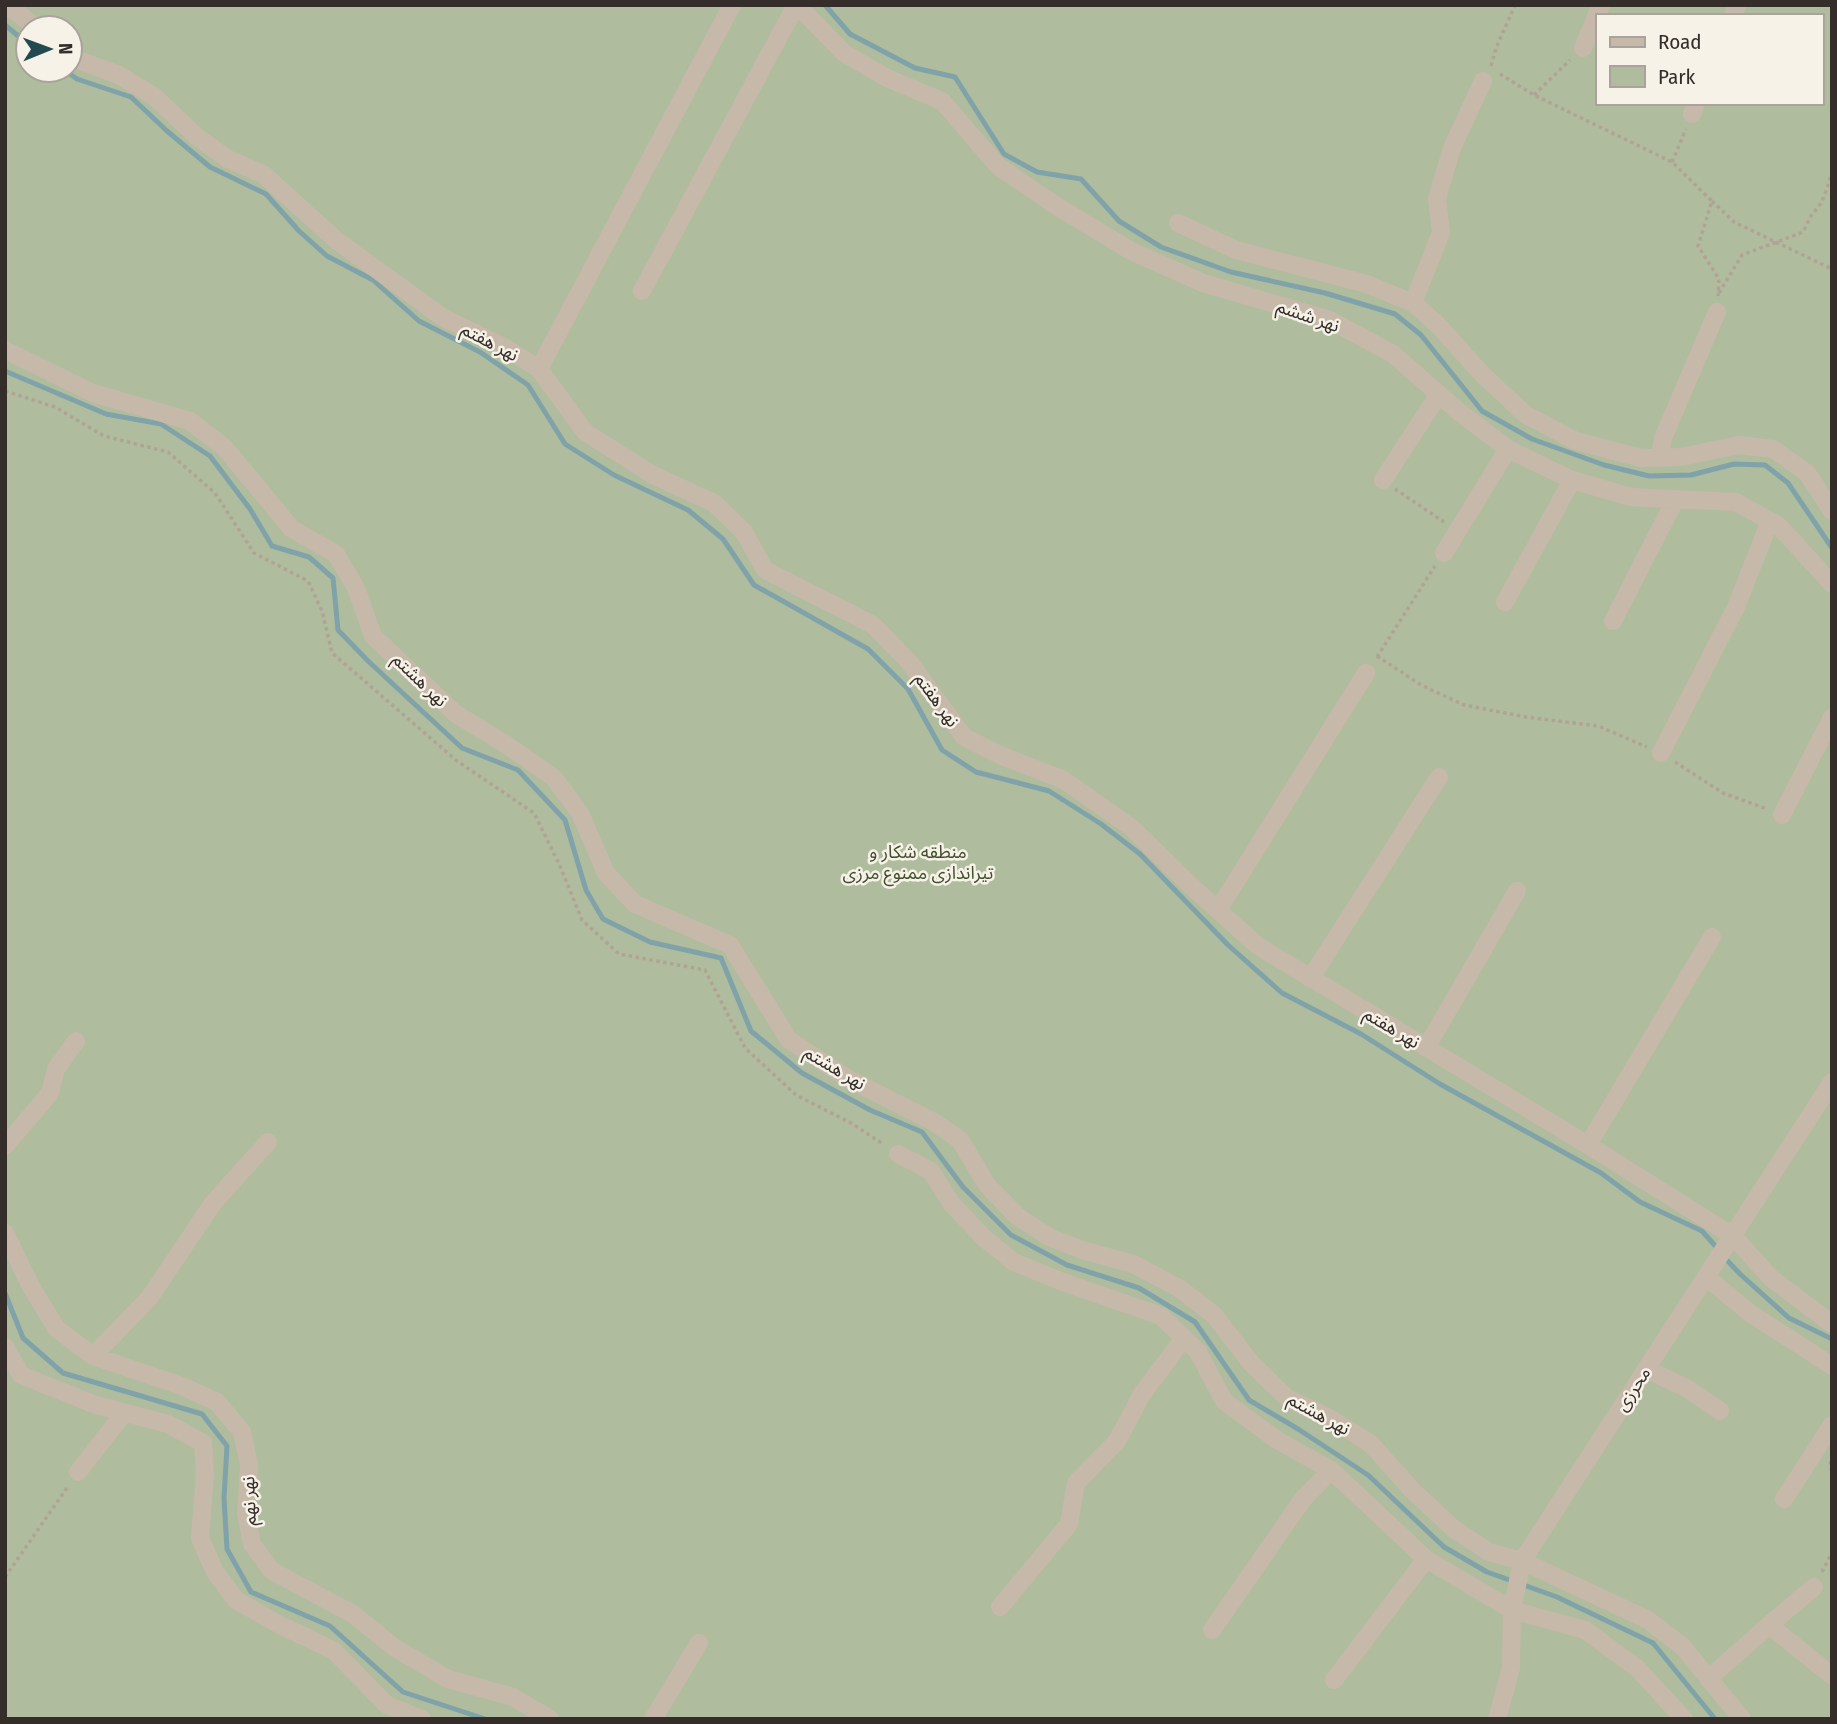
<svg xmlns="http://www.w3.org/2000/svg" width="1837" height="1724" font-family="'Fira Sans Condensed','Noto Sans Arabic',sans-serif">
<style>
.green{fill:#b0bc9e;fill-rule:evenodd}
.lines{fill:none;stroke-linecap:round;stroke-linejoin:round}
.stream{stroke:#7fa3a9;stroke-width:5}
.path{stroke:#b1a394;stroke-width:3.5;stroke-dasharray:3.5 3.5;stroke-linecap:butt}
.minor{stroke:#c6b9aa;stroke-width:18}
.labels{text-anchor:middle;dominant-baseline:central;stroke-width:5;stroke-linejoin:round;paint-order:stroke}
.street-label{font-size:18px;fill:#342d29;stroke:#f7f2e8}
.park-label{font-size:18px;fill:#414f2f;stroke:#f7f2e8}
</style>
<rect width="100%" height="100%" fill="#efe8dd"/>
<!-- green -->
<path class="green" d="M 5,5 L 1832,5 L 1832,1719 L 5,1719 ZM 1597,16 L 1821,16 L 1821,103 L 1597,103 ZM 28,28 L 70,28 L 70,70 L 28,70 Z"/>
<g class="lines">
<!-- stream -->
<path class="stream" d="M 825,5 L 850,34 L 915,68 L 955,77 L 1004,154 L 1037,172 L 1081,179 L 1119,221 L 1161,247 L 1231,272 L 1325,293 L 1395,314 L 1421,335 L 1482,411 L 1532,439 L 1604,465 L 1649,476 L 1691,475 L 1734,464 L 1765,465 L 1788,483 L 1832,548
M 5,25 L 28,44
M 64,70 L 77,79 L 131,97 L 167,131 L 210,167 L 266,194 L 299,231 L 327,256 L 373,280 L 419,321 L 480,352 L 528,385 L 565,444 L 614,475 L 688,510 L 723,539 L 754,585 L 868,649 L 908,689 L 942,750 L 976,772 L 1049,791 L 1101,824 L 1140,854 L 1228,945 L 1282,993 L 1361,1034 L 1440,1084 L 1601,1173 L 1640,1202 L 1702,1231 L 1718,1249
M 5,371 L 106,414 L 161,424 L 210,456 L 250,509 L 272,546 L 309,557 L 333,578 L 338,630 L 368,661 L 462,748 L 518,770 L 565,820 L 586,890 L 603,919 L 650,942 L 721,958 L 751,1031 L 802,1073 L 870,1110 L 922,1132 L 963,1187 L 1011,1235 L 1067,1265 L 1139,1288 L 1195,1322 L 1249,1400 L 1298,1429 L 1368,1475 L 1444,1547 L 1487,1572 L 1557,1597 L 1653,1643 L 1715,1719
M 1724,1257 L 1740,1274 L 1789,1318 L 1832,1339
M 5,1293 L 23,1338 L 63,1373 L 202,1414 L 227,1446 L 224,1498 L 227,1549 L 251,1592 L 330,1626 L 403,1692 L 485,1719"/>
<!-- path -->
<path class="path" d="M 1491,66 L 1496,48 L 1515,5
M 1500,74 L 1534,95 L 1672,162 L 1712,201 L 1698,246 L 1719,279 L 1718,296
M 1534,95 L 1570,60
M 1672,162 L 1686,129
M 1712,201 L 1734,222 L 1832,269
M 1719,293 L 1742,255 L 1803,232 L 1811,216 L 1822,202 L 1832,173
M 5,391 L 55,407 L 104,436 L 168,452 L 215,493 L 254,553 L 308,581 L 322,611 L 332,653 L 457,761 L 534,813 L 560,866 L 582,920 L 619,954 L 705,970 L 745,1048 L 796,1095 L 851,1123 L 883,1144
M 1395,489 L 1444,522
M 1377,656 L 1421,685 L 1464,705 L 1526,717 L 1598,726 L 1647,747
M 1377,657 L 1435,566
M 1675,762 L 1723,793 L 1767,809
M 1830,1461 L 1832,1472
M 1822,1572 L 1832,1552
M 5,1577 L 69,1485"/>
<!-- minor -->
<path class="minor" d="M 8,5 L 36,28
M 797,5 L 844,53 L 887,78 L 942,101 L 998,166 L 1055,205 L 1131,251 L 1203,283 L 1330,320 L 1393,354 L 1458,411 L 1508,449 L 1572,480 L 1631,497 L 1736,502 L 1779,526 L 1832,584
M 1733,16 L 1737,5
M 1583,48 L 1601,5
M 70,57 L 119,75 L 155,97 L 197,137 L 228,159 L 263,174 L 336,240 L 442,317 L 506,348 L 539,369 L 585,432 L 653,475 L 714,503 L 744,532 L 765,570 L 873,625 L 910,663 L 964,737 L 1002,756 L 1064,780 L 1132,828 L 1191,886 L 1258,946 L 1588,1145 L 1733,1236 L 1771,1278 L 1832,1324
M 1692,114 L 1696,103
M 1178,223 L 1236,250 L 1367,284 L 1413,303 L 1437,324 L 1483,375 L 1526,415 L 1576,441 L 1641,458 L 1681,457 L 1739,445 L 1773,449 L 1807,473 L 1832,511
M 642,291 L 796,5
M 1413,303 L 1441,233 L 1437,198 L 1452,148 L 1483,81
M 5,350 L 93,393 L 190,421 L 224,447 L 292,529 L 336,554 L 356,588 L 373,636 L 456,714 L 507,745 L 554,778 L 580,813 L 606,873 L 635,904 L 730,945 L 789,1040 L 847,1078 L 934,1122 L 960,1140 L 987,1185 L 1017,1216 L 1049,1237 L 1082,1250 L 1133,1264 L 1179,1288 L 1214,1315 L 1251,1363 L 1287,1398 L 1327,1417 L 1370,1443 L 1412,1490 L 1454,1529 L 1489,1552 L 1522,1561 L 1648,1620 L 1683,1647 L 1742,1719
M 539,369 L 732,5
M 1660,458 L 1663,438 L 1717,312
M 1383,480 L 1439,394
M 1444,553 L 1508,449
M 1505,602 L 1572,480
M 1613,621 L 1675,500
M 1661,753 L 1736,607 L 1770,521
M 1782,815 L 1832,717
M 1218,910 L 1366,673
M 1310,979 L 1439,777
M 1426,1048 L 1517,891
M 1588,1145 L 1712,937
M 5,1146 L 50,1093 L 56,1069 L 76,1041
M 898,1154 L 931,1171 L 951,1203 L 984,1238 L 1014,1262 L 1060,1281 L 1161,1316 L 1198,1352 L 1224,1401 L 1277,1440 L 1331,1470 L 1426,1559 L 1512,1610 L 1585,1630 L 1637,1668 L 1684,1719
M 5,1233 L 31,1287 L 57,1329 L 93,1356 L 182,1386 L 217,1402 L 242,1432 L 249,1465 L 246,1514 L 252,1544 L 272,1571 L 353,1614 L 395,1648 L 448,1679 L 513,1697 L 550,1719
M 1706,1277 L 1750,1313 L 1832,1366
M 5,1347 L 21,1375 L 96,1405 L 168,1424 L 203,1443 L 205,1474 L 200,1538 L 215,1572 L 236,1600 L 280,1625 L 333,1650 L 387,1705 L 422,1719
M 93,1356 L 150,1297 L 213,1203 L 268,1142
M 1646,1369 L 1688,1389 L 1720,1411
M 78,1472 L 124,1413
M 1784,1499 L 1832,1425
M 1000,1607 L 1069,1524 L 1076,1483 L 1117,1441 L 1142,1394 L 1184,1338
M 1769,1625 L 1814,1587
M 1212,1630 L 1303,1499 L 1331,1470
M 1708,1679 L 1769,1625 L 1831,1675
M 1334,1680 L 1426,1559
M 653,1719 L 699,1643
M 1497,1719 L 1511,1668 L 1512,1610 L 1522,1561 L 1832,1082"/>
</g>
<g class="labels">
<!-- street labels -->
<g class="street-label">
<text transform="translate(1308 316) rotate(19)">نهر ششم</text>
<text transform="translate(490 342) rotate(28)">نهر هفتم</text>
<text transform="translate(420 680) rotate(44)">نهر هشتم</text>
<text transform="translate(937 700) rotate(54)">نهر هفتم</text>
<text transform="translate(1392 1028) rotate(31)">نهر هفتم</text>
<text transform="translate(835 1068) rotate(31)">نهر هشتم</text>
<text transform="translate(1633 1389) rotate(-57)">محرزی</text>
<text transform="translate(1319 1414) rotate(29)">نهر هشتم</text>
<text transform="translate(249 1501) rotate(-92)">نهر نهم</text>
</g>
<!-- park labels -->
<g class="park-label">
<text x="918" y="852">منطقه شکار و<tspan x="918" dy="21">تیراندازی ممنوع مرزی</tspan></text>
</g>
</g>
<!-- border -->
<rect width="1837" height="1724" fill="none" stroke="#342d29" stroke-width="14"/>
<!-- legend -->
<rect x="1596" y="14" width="228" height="91" fill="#f7f2e8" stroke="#a9a39c" stroke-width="2"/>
<rect x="1610" y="37" width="35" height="10" fill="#c6b9aa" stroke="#a9a39c" stroke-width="2"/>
<text x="1658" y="49" font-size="21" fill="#342d29">Road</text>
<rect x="1610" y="66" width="35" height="21" fill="#b0bc9e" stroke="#a9a39c" stroke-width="2"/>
<text x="1658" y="84" font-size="21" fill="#342d29">Park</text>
<!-- north arrow -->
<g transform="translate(49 49) rotate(89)"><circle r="33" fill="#f7f2e8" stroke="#a9a39c" stroke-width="2"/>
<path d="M0-5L12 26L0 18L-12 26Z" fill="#234a51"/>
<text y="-10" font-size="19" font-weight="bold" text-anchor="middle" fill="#342d29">N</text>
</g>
</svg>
